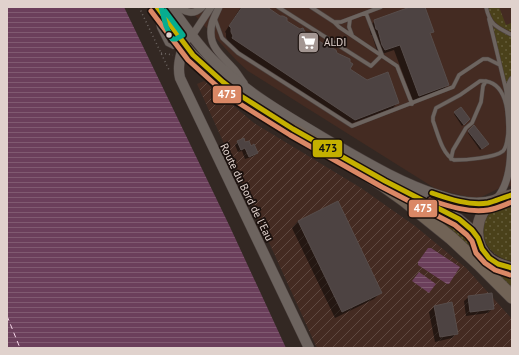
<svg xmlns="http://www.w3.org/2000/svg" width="519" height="355" font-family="'PT Sans',sans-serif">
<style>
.built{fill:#442b22}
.industrial{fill:url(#industrial-furrows)}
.grass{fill:url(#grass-dots)}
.water{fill:url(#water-rules)}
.shadow{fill:#0007}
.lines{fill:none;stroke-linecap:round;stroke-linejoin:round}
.ferry{stroke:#f9d9ec;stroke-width:1;stroke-dasharray:5 4;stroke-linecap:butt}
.building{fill:#4d4342;stroke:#574d4b}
.lane-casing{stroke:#4d4340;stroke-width:4.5}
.street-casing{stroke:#4d4340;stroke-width:8}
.secondary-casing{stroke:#4d4340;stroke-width:11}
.primary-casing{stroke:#4d4340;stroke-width:12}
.highway-casing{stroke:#4d4340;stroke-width:14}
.path{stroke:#6e6663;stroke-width:1.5;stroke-dasharray:1 3;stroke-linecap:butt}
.lane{stroke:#6d645f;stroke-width:3.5}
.street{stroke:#6d645f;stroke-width:7}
.secondary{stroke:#6d645f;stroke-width:10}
.primary{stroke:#6c5f56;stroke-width:11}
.highway{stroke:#716356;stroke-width:13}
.bus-1-casing{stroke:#1a100d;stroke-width:8}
.bus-2-casing{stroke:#1a100d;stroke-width:8}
.bus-3-casing{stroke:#1a100d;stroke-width:8}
.bus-1{stroke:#c4b000;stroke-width:5}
.bus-2{stroke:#da8866;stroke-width:5}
.bus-3{stroke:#06ad90;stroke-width:5}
.bus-dot{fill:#e0d2cd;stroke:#1a100d;stroke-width:1.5}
.labels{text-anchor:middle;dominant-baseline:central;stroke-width:3.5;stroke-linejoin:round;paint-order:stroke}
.poi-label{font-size:11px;fill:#e0d2cd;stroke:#1a100d;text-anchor:start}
.street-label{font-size:11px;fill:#e0d2cd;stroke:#1a100d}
.line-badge{stroke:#1a100d;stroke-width:1.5}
.badge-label{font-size:11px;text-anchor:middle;font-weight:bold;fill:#fff}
.pale-badge-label{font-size:11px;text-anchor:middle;font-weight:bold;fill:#111}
</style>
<defs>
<pattern id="industrial-furrows" width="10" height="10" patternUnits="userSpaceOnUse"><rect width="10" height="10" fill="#442b22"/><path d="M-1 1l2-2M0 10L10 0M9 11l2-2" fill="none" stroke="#5f4941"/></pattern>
<pattern id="grass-dots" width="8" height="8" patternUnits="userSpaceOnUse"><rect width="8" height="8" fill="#4a411a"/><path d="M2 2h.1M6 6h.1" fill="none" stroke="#645c3a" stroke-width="1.8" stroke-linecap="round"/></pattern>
<pattern id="water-rules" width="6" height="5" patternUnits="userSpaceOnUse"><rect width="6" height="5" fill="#6b3f5b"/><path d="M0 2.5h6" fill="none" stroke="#805a71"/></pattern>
</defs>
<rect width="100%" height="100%" fill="#332823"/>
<!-- built -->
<path class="built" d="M 187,7 L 512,7 L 512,186 L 502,187 L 477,199 L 436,189 L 248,71 L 236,60 Z"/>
<!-- industrial -->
<path class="industrial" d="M 204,81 L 254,123 L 361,188 L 415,226 L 466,268 L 512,319 L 512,348 L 317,348 L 197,84 Z"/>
<!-- grass -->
<path class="grass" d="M 488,7 L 499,7 L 506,25 L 511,23 L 512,32 C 498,26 492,22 488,7 Z
M 493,27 L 512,37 L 512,76 L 506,83 Z
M 407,196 L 462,224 L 472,237 L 478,254 L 485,262 L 495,269 L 512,273 L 512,292 Z
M 508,202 L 512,202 L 512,261 C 488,258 472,230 492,211 C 497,206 502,204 508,202 Z"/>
<!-- water -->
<path class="water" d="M 7,7 L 124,7 L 230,227 L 286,348 L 7,348 Z
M 428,248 L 431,248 L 460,267 L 449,284 L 447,284 L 418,265 L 418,262 Z
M 419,272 L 436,284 L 429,293 L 412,281 Z"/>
<!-- shadow -->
<path class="shadow" d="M 241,7 L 265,7 L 318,42 L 348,69 L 398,102 L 393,108 L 350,124 L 227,44 L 228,42 L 226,37 L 226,33 L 225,32 Z
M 412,7 L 424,7 L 433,31 L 429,35 L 448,85 L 442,90 L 413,101 L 394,50 L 379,55 L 377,51 L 372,35 L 371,35 L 369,27 L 375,21 Z
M 455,113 L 468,120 L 462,126 L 454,114 Z
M 474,127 L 486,145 L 480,150 L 468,133 Z
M 238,142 L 245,143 L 257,153 L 254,156 L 245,159 L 242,151 L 238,152 L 235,145 Z
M 298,221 L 381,292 L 374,299 L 335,318 L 292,228 Z
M 469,297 L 492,309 L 488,313 L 466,316 L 464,301 Z
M 452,304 L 457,333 L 452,338 L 435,342 L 429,312 L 434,307 Z"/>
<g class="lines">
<!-- ferry -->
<path class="ferry" d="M 7,316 L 20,348"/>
</g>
<!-- building -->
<path class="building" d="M 242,7 L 267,7 L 280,16 L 283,16 L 287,18 L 287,21 L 300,29 L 303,28 L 305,32 L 312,37 L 315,37 L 318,39 L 319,41 L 330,48 L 332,48 L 336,50 L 337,53 L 350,59 L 350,62 L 353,64 L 350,69 L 367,80 L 388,72 L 399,103 L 355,120 L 232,38 L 233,36 L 231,32 L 231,28 L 229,26 Z
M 410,7 L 425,7 L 434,32 L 430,33 L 449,85 L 419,96 L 400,45 L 385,50 L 382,45 L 378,30 L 376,29 L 374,20 Z
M 461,107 L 470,119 L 464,125 L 454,112 Z
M 474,125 L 489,144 L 482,149 L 468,131 Z
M 244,138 L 245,142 L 249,141 L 251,146 L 254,144 L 258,153 L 249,157 L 245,148 L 241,150 L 237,141 Z
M 338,201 L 382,293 L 342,312 L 298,221 Z
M 492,293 L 494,309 L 470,312 L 468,296 Z
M 452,302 L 458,334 L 440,337 L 434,306 Z"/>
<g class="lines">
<defs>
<path id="lane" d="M 278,7 L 371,66 L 382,55 L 366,13
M 311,7 L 334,22 L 341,22 L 381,7
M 486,7 C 490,25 496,27 512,35
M 155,10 L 159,28 L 167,44 L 173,47 L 181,45
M 215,19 L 222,38 L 238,53 L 352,126 L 453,87 L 459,75 L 483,59 L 488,59 L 500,65
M 350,19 L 349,27 L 352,35
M 489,19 L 506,90
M 334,22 L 339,27 L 397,66 L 412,104
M 480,81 C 507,79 509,114 508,134 C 507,140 507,147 503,151 C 495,158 465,160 454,160 C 442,154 438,134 433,121 L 433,117 L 436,108 L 460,95 Z
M 451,159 L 453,150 L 466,128 L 472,123 L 481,102 L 483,86 L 486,81"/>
<path id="street" d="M 177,7 C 187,12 193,16 202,7
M 219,7 C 215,16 210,24 211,34 C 211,48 224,58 233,68 C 237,72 240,78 244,83
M 184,43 L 192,36 L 211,7
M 497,198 C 518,173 509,125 508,95 L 508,88 L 512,80"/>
<path id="secondary" d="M 157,7 C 169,23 180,41 194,56 C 224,87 261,111 299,132
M 171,7 C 185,26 198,46 215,62 C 248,94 290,118 329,141 C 364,161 400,183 438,195 C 455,201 477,206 495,200
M 184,43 C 181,55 177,66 180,78 L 309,348
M 387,182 L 459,219 L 472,230 L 478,238"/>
<path id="primary" d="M 512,195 C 506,196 500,197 494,201 C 475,213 471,243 490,259 C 496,264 504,266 512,268"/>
<path id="highway" d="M 293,129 L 383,185 L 404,200 L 451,238 L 480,265 L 512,297"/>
</defs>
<!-- lane casing -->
<use href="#lane" class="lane-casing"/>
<!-- street casing -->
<use href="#street" class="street-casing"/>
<!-- secondary casing -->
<use href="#secondary" class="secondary-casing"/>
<!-- primary casing -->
<use href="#primary" class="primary-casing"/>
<!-- highway casing -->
<use href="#highway" class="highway-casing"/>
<!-- path -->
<path class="path" d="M 139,7 L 170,72
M 161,53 L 173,55"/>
<!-- lane -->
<use href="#lane" class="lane"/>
<!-- street -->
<use href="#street" class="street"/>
<!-- secondary -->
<use href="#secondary" class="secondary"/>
<!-- primary -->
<use href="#primary" class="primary"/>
<!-- highway -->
<use href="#highway" class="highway"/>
<defs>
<path id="bus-1" d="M 157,7 L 193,55 L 223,82 L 241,96 L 293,129 L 385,181 L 459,219 L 472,230 L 478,238 L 482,249 L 489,258 L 498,264 L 512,268
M 432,193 C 449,199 470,206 488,203 C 496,201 504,197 512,195"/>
<path id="bus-2" d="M 151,11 L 188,60 L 218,87 L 237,102 L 290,135 L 382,187 L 455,225 L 467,235 L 472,241 L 476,253 L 485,263 L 495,270 L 510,275
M 430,200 C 448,206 469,213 488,210 C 496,209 504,205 512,202"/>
<path id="bus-3" d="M 161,7 L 166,26 L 172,39 L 176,39 L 183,35 L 165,11"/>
</defs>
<!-- bus-1 casing -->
<use href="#bus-1" class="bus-1-casing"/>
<!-- bus-2 casing -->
<use href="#bus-2" class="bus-2-casing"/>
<!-- bus-3 casing -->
<use href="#bus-3" class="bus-3-casing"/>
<!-- bus-1 -->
<use href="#bus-1" class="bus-1"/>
<!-- bus-2 -->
<use href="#bus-2" class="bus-2"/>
<!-- bus-3 -->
<use href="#bus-3" class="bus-3"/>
</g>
<!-- icons -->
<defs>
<symbol id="supermarket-square" viewBox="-11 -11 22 22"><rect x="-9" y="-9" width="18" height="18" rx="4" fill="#a39692" stroke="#1a100d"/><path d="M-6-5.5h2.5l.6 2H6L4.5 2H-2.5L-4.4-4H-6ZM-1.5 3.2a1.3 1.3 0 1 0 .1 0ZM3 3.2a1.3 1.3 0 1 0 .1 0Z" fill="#fff"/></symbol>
</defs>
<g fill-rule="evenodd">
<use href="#supermarket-square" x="296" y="30" width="25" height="25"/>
</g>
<!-- markers -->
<circle class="bus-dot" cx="169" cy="35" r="3.5"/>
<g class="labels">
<!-- poi labels -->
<g class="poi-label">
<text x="324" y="42">ALDI</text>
</g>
<!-- street labels -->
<g class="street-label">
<text transform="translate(247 192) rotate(64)">Route du Bord de l'Eau</text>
</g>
</g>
<g class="line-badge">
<rect x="212" y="85" width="30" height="19" rx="4" fill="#da8866"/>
<rect x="312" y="139" width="31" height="19" rx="4" fill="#c4b000"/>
<rect x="408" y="199" width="30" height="19" rx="4" fill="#da8866"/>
</g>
<g class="badge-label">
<text x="227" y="98">475</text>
<text x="423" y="212">475</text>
</g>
<g class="pale-badge-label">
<text x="328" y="152">473</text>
</g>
<!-- border -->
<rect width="519" height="355" fill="none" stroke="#e0d2cd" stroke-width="16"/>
</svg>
